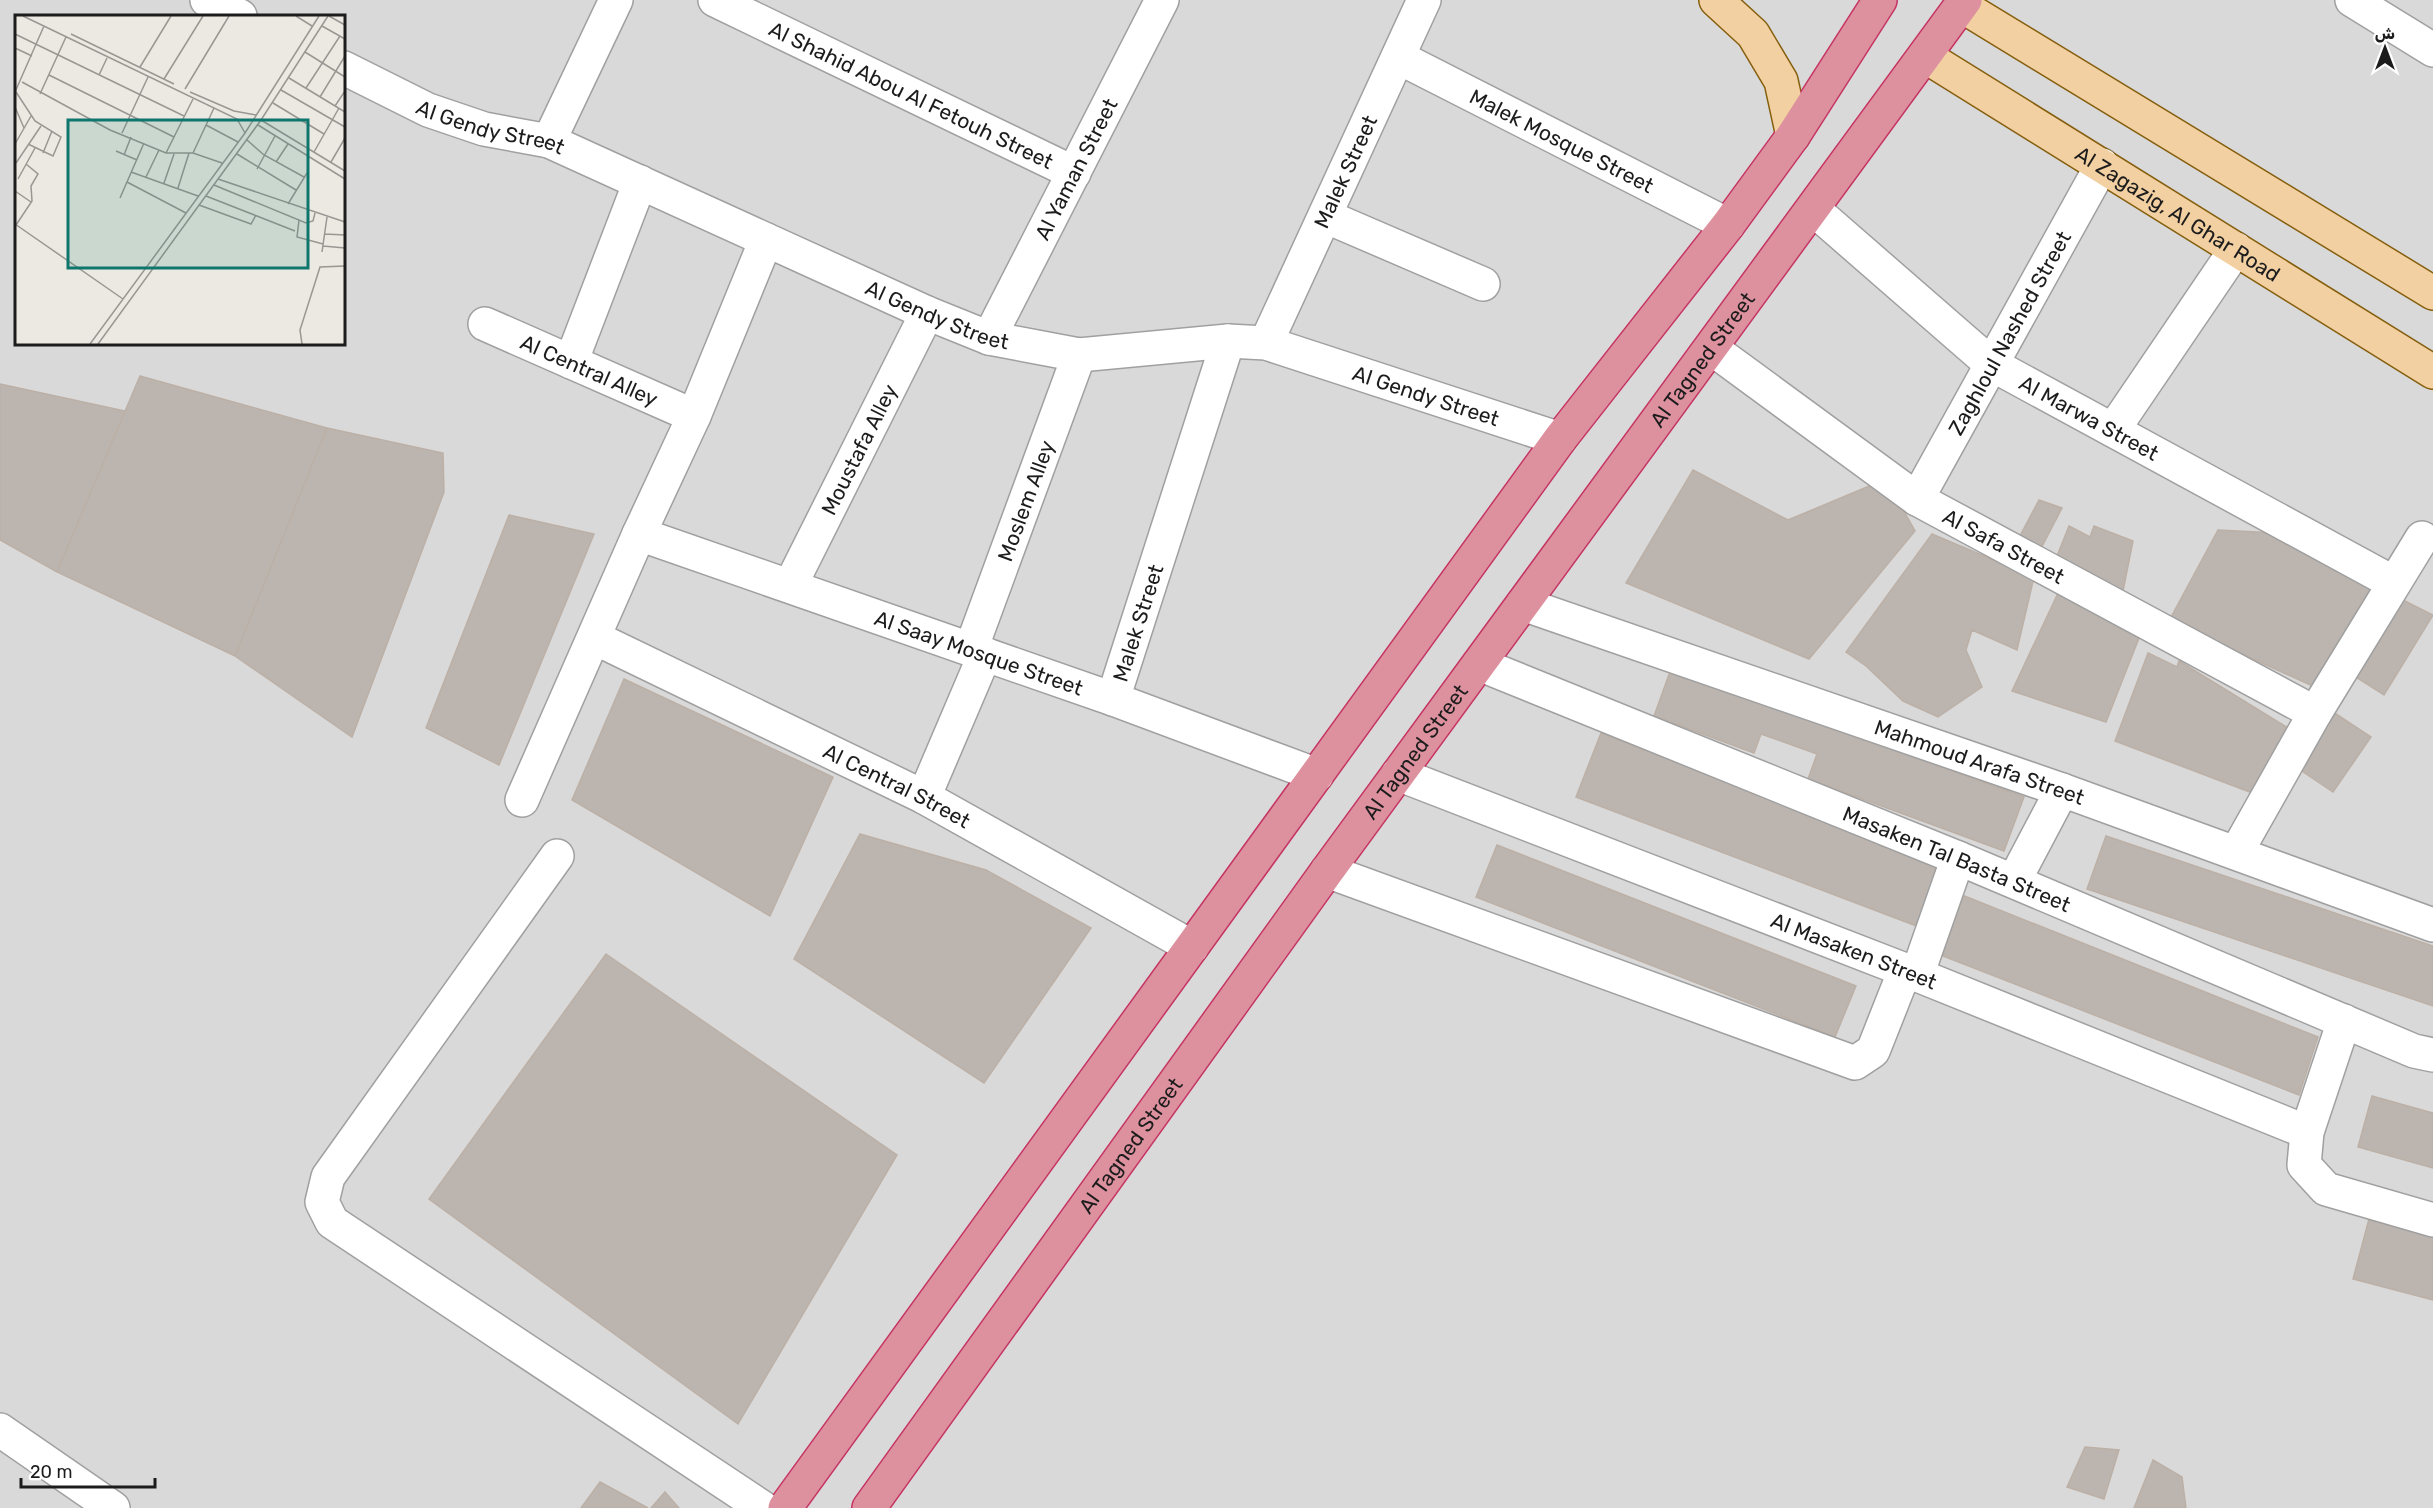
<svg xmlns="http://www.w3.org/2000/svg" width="2433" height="1508" font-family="Rubik,Vazirmatn,sans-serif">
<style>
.residential{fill:#dad9d9;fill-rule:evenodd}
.building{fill:#bcb5af;stroke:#bcb0a6;stroke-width:1.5}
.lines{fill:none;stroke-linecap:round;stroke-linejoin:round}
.minor-casing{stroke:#a0a0a0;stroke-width:36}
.major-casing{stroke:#855f0e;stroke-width:36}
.highway-casing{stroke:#c53564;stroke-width:36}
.minor{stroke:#fff;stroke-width:33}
.major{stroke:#f2d0a2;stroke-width:33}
.highway{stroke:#dd919e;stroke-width:33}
.labels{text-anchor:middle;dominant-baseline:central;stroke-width:4.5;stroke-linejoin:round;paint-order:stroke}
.street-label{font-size:21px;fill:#1c1c1c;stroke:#fff}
.inset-road{fill:none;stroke:#999793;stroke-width:1.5}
.view{fill:#0f766e;fill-opacity:0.15;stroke:#0f766e;stroke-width:3}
.inset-edge{fill:none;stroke:#1c1c1c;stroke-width:3}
</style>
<rect width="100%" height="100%" fill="#ece9e2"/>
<!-- residential -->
<path class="residential" d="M 0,0 L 2433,0 L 2433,1508 L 0,1508 ZM 16,16 L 344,16 L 344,344 L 16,344 Z"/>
<!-- building -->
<path class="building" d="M 140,376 L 327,428 L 235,656 L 57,572 Z
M 0,384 L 125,411 L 57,572 L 0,540 Z
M 327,428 L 443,453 L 444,492 L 352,737 L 235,656 Z
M 1693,470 L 1788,520 L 1886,479 L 1915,531 L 1809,659 L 1626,583 Z
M 2039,500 L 2062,508 L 2038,554 L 2014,547 Z
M 509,515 L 594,534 L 499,765 L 426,728 Z
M 2069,526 L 2090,537 L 2094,526 L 2133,541 L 2123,591 L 2057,556 Z
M 2218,530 L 2297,534 L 2373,582 L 2326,692 L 2169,621 Z
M 1932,534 L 2034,577 L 2017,650 L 1972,630 L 1966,650 L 1982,687 L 1938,717 L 1903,701 L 1866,666 L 1846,652 Z
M 2058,593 L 2139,638 L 2106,722 L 2012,691 Z
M 2389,593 L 2433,615 L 2384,695 L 2348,672 Z
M 2148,653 L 2177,667 L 2179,661 L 2288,728 L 2255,794 L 2115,741 Z
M 1671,669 L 2024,797 L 2004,851 L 1808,779 L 1817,754 L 1761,734 L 1754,753 L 1654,716 Z
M 624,679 L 833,777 L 770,916 L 572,800 Z
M 2330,710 L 2371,737 L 2333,792 L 2293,765 Z
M 1601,733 L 1943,863 L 1919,927 L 1576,797 Z
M 860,834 L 986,870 L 1091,928 L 984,1083 L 794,959 Z
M 2106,836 L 2433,946 L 2433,1006 L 2087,889 Z
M 1497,845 L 1856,986 L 1835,1037 L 1476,897 Z
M 1962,895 L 2318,1037 L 2299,1095 L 1938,954 Z
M 606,954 L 897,1155 L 738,1424 L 429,1199 Z
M 2372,1096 L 2433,1113 L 2433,1168 L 2358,1147 Z
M 2369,1219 L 2433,1236 L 2433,1300 L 2353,1279 Z
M 2085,1447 L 2119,1450 L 2104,1499 L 2067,1487 Z
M 2153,1460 L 2182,1477 L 2186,1508 L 2134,1508 Z
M 600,1482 L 648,1508 L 581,1508 Z
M 665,1492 L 679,1508 L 651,1508 Z"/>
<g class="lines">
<defs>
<g id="minor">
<path d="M 207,0 L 240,16"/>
<path id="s1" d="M 715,0 L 1074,173"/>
<path d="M 2352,0 L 2433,50"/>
<path id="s2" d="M 1398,57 L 1728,225"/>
<path id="s3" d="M 344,68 L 428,110 L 484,129 L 549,141 L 927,313 L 989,338 L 1079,355 L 1228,341 L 1266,343 L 1560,439"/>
<path d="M 549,141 L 616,0"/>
<path id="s4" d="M 1813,209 L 1991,364 L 2394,583"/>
<path d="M 1325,216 L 1483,284"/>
<path id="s5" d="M 485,324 L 694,416"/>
<path id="s6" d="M 989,338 L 1162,0"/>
<path id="s7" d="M 1266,343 L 1424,0"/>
<path id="s8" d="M 1711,348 L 1917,499 L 2315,713"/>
<path d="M 571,362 L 640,182"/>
<path d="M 2113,430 L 2236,249"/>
<path id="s9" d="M 1917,499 L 2102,165"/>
<path id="s10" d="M 639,534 L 1113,699 L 1317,775"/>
<path id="s11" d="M 790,586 L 927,313"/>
<path id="s12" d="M 1523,604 L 2062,790 L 2433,925"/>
<path id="s13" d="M 595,638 L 924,797 L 1192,947"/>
<path id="s14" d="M 971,649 L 1079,355"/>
<path id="s15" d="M 1479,664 L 1958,858 L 2414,1051 L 2433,1055"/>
<path id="s16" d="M 1113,699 L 1228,341"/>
<path id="s17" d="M 1398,774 L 1905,970 L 2307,1132"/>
<path d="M 924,797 L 985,654"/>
<path d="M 522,800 L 639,534 L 694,416 L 766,240"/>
<path d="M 2236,853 L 2315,713 L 2422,538"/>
<path d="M 557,856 L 328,1177 L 322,1202 L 332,1222 L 763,1508"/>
<path d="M 1327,871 L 1855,1063 L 1873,1051 L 1905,970"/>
<path d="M 2014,881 L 2062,790"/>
<path d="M 1917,975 L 1958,858"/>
<path d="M 2344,1021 L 2307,1132 L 2304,1165 L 2326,1189 L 2433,1220"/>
<path d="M 0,1430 L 113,1508"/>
</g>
<g id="major">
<path d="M 1716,0 L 1753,34 L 1781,81 L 1793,136"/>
<path d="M 1962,6 L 2433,293"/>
<path id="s18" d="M 1925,56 L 2433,372"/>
</g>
<g id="highway">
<path d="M 785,1508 L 1560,439 L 1728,225 L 1793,136 L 1880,0"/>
<path id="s19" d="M 869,1508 L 1327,871 L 1965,0"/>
</g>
</defs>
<!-- minor casing -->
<use href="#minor" class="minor-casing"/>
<!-- major casing -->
<use href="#major" class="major-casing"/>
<!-- highway casing -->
<use href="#highway" class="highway-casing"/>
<!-- minor -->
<use href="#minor" class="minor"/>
<!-- major -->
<use href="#major" class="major"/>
<!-- highway -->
<use href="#highway" class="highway"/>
</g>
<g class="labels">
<!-- street labels -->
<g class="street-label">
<text stroke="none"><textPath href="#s1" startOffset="218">Al Shahid Abou Al Fetouh Street</textPath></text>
<text stroke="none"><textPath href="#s3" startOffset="159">Al Gendy Street</textPath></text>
<text stroke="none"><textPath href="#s2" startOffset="184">Malek Mosque Street</textPath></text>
<text stroke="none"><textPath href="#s6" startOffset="190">Al Yaman Street</textPath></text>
<text stroke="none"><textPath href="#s7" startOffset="189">Malek Street</textPath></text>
<text stroke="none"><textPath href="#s18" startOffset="298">Al Zagazig, Al Ghar Road</textPath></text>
<text stroke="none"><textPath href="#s3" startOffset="645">Al Gendy Street</textPath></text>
<text stroke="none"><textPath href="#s9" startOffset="190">Zaghloul Nashed Street</textPath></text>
<text stroke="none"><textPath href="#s19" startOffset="1419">Al Tagned Street</textPath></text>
<text stroke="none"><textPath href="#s5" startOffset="114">Al Central Alley</textPath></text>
<text stroke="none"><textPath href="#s3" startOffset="1149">Al Gendy Street</textPath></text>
<text stroke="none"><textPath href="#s4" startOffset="348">Al Marwa Street</textPath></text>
<text stroke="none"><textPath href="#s11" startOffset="153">Moustafa Alley</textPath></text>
<text stroke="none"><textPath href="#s14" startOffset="158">Moslem Alley</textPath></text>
<text stroke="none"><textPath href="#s8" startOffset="354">Al Safa Street</textPath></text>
<text stroke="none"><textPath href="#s16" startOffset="80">Malek Street</textPath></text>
<text stroke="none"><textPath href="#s10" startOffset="360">Al Saay Mosque Street</textPath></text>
<text stroke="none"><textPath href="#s19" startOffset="933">Al Tagned Street</textPath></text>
<text stroke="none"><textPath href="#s12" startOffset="483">Mahmoud Arafa Street</textPath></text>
<text stroke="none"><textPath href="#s13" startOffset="336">Al Central Street</textPath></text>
<text stroke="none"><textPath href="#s15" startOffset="516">Masaken Tal Basta Street</textPath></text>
<text stroke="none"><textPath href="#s17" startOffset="489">Al Masaken Street</textPath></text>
<text stroke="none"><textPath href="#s19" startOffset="447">Al Tagned Street</textPath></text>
</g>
</g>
<!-- overview -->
<g transform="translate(15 15)">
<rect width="330" height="330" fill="#ece9e2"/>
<path class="inset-road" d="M 8,1 L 222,104 L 230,118M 281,1 L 297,11M 314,1 L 330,10M 307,11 L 330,24M 0,19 L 169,101M 56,19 L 159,69M 0,33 L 17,41M 290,37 L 330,62M 125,52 L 156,1M 34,60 L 159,122M 84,60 L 92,43M 274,63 L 330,97M 149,64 L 188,1M 7,67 L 95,115 L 151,138 L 178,138 L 207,148M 291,73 L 325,21M 170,74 L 214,1M 266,75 L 330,112M 0,77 L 29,11M 1,77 L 20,106 L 46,122 L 38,141 L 13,129M 175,77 L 219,96 L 241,100M 25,79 L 51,22M 305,82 L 330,41M 258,88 L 309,119M 320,91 L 330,76M 0,92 L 9,113M 246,105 L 330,156M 191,110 L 223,127M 243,110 L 330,164M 107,118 L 133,62M 232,125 L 249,140 L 289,162M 0,129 L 16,101M 101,136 L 122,145M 299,137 L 324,93M 28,138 L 37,116M 151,138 L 178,84M 178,138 L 199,93M 222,139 L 281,175M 109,140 L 116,122M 261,147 L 273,129M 316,147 L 330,123M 1,148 L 26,111M 242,154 L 260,121M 116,157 L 183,181M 131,162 L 144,135M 3,164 L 20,133M 203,164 L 330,207M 112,167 L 171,198M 149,168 L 159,139M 199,170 L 291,208 L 298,206 L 300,198M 163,173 L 174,138M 0,176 L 16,187M 191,181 L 280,216M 105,183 L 129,128M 273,189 L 292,158M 184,190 L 236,209 L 241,200M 284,205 L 282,222 L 308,229M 0,209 L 108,284M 1,210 L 17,186 L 16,171 L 23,159 L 11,149M 310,219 L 330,220M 308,231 L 330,233M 307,237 L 312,202M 75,329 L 230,118 L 304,1M 83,329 L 246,105 L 313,1M 287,329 L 285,315 L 305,252 L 330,251"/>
<path class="view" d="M 53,105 L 293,105 L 293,253 L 53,253 Z"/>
<rect width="330" height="330" class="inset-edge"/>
</g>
<!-- north arrow -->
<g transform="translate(2385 48)" stroke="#ffffff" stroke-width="4.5" paint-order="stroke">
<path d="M0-4.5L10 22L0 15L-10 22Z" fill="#1c1c1c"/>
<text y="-9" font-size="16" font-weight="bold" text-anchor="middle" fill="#1c1c1c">ش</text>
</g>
<!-- scale -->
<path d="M21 1478v9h134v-9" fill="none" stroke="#1c1c1c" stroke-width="3"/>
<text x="30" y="1478" font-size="18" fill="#1c1c1c" stroke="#ffffff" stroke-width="4.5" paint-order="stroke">20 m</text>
</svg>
